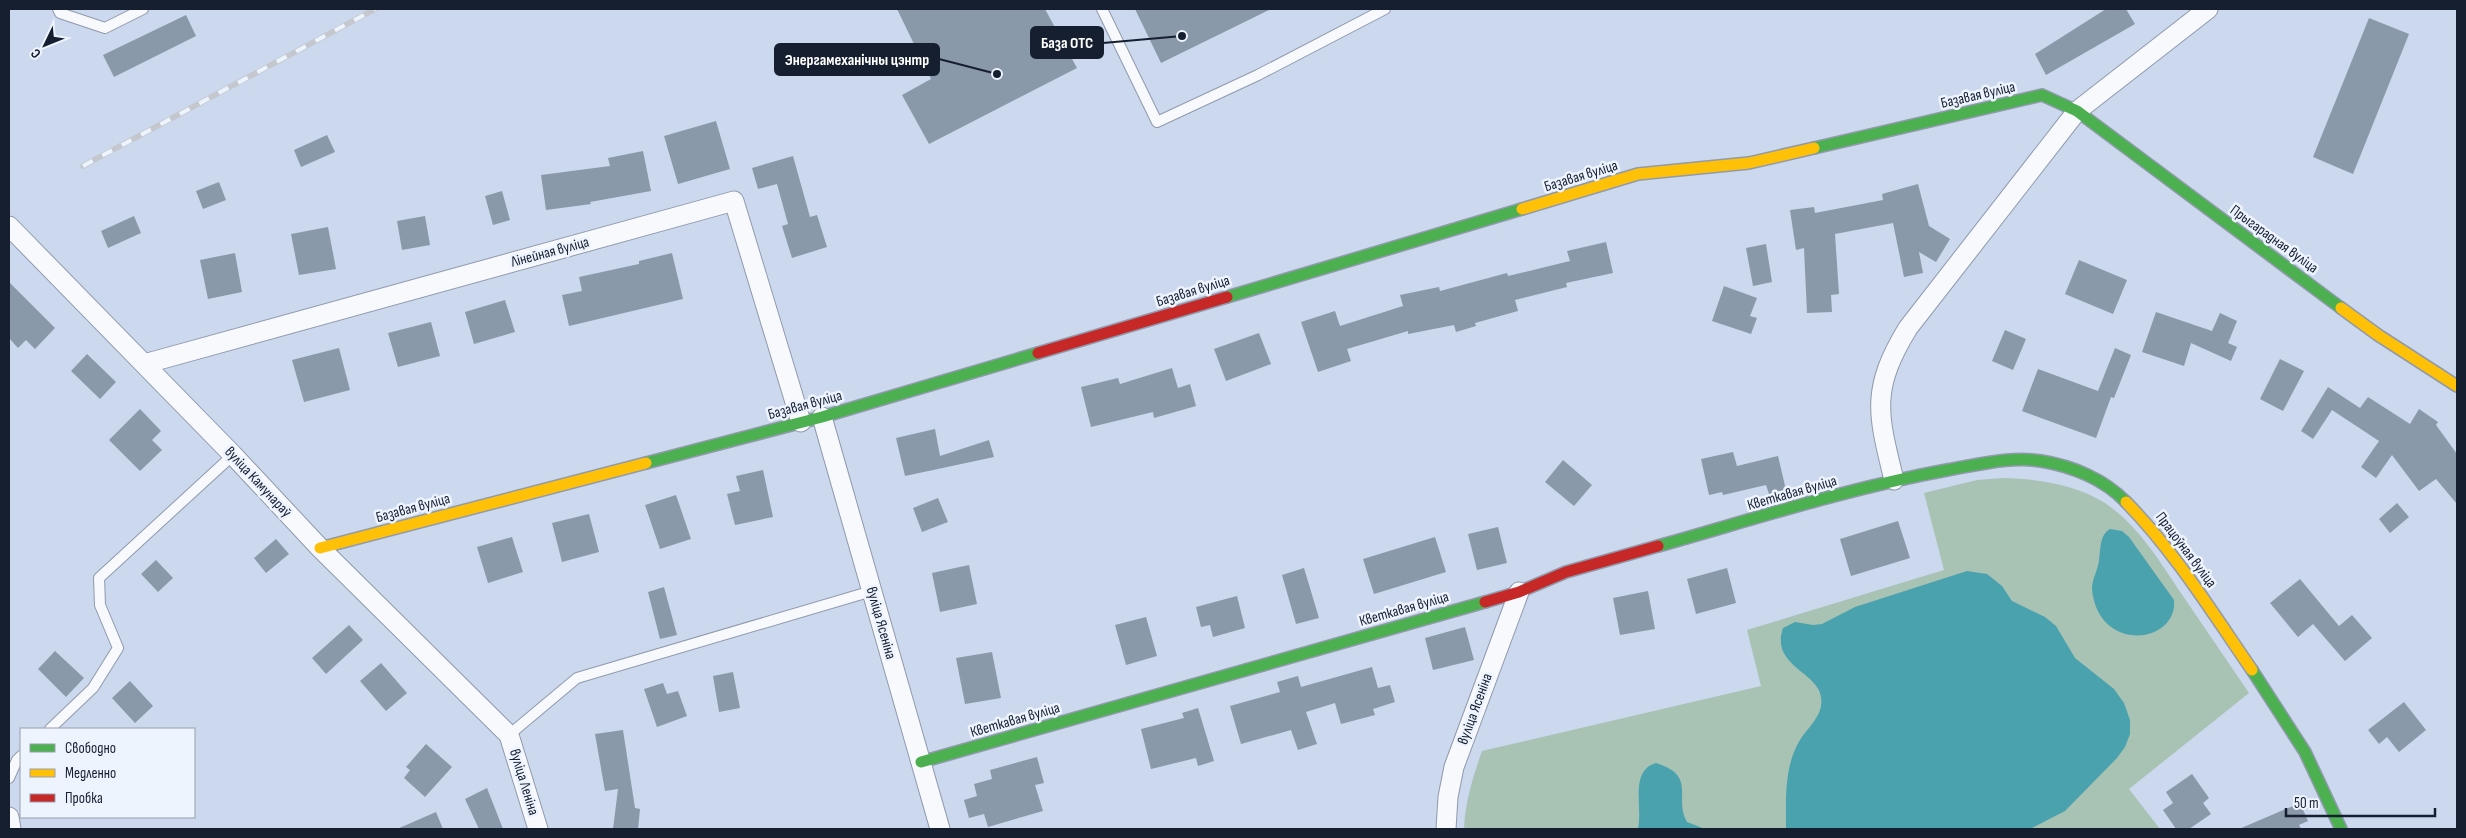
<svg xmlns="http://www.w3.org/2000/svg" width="2466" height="838" font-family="'Sofia Sans Condensed',sans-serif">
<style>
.green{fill:#a8c3b4}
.water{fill:#49a2ad}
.building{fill:#8a99a9}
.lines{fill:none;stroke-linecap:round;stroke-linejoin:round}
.lane-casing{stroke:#909aac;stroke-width:12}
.street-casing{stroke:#909aac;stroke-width:21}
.fast-casing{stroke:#909aac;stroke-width:14}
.slow-casing{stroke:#909aac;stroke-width:14}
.jam-casing{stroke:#909aac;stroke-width:14}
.lane{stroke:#f7f9fc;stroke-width:10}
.street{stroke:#f7f9fc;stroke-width:19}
.fast{stroke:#4caf50;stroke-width:11}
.slow{stroke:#ffc107;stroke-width:11}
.jam{stroke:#c62828;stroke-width:11}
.rail-casing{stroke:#c4c8ce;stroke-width:5.5}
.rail{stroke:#eef4fe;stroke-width:4;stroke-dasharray:11;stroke-linecap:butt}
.labels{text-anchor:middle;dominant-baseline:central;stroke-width:5;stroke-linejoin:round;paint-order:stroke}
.street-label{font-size:15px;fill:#151f30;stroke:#eef4fe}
.leader{fill:none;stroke:#151f30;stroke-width:2}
.callout-dot{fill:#151f30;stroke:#eef4fe;stroke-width:2}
.callout{fill:#151f30;stroke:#151f30;stroke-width:2}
.callout-label{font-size:16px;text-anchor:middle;font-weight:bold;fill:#fff}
</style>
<rect width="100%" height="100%" fill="#cbd8ed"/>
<!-- green -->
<path class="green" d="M 2003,478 C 2037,479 2075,484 2105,503 C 2139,526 2160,562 2183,596 C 2205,628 2227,661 2249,693 L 2129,789 L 2160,829 L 1464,829 C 1465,802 1473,777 1482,751 L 1761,686 L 1747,630 L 1944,570 L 1924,493 L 1977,480 Z"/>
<!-- water -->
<path class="water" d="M 2110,529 L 2122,531 L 2129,537 L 2174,600 C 2178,644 2098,654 2092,589 C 2092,579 2098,570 2099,560 C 2101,548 2099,536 2110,529 Z
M 1967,571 L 1987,574 L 2002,586 L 2012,601 L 2045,617 L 2056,626 L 2075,658 L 2114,689 L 2124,703 L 2130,720 L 2130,734 L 2125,747 L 2117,758 L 2065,811 L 2030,829 L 1786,829 C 1786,799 1784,766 1800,740 C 1809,726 1824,715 1821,697 C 1818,672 1770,666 1783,628 L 1795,622 L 1813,625 L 1822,624 L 1855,607 Z
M 1656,763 C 1698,776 1673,798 1687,822 L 1705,829 L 1638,829 C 1643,808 1629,771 1656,763 Z"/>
<!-- building -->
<path class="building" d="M 897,9 L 1045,9 L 1077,68 L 929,144 L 902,95 L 931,79 Z
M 1135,9 L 1271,9 L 1161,63 Z
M 2106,9 L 2126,9 L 2135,24 L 2046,75 L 2035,54 Z
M 186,15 L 196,36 L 114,77 L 103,55 Z
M 2369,18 L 2409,34 L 2353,174 L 2313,157 Z
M 716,121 L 730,169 L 678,184 L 664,136 Z
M 327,135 L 335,152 L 301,167 L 294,150 Z
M 643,151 L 651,191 L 590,202 L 591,204 L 546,210 L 541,175 L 610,166 L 608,158 Z
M 793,156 L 810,217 L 817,215 L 827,247 L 792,258 L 782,226 L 788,224 L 777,184 L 758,189 L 752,168 Z
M 219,182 L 226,200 L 203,209 L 196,191 Z
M 1918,184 L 1929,226 L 1950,239 L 1936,262 L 1919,252 L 1923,273 L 1904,277 L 1893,223 L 1835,234 L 1839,294 L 1831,295 L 1832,312 L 1807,313 L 1804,248 L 1796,250 L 1790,210 L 1814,207 L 1815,213 L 1883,200 L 1882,194 Z
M 502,191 L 510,220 L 493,225 L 485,196 Z
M 134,216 L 141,233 L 108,248 L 101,231 Z
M 425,216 L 430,245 L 402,250 L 397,221 Z
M 328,227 L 336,269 L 299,275 L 291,234 Z
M 1606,242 L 1613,273 L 1566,283 L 1567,287 L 1515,300 L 1518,311 L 1475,323 L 1476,326 L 1456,332 L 1454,325 L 1408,334 L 1408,331 L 1347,349 L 1351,361 L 1318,372 L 1301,322 L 1335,311 L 1340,326 L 1403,306 L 1400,295 L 1439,287 L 1440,291 L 1507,273 L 1508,276 L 1570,261 L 1567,251 Z
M 1766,244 L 1772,282 L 1753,286 L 1746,248 Z
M 235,253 L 242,292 L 208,299 L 200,260 Z
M 672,253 L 683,299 L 569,326 L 562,295 L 582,291 L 579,277 L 639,264 L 639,261 Z
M 2079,260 L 2127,280 L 2113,314 L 2065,294 Z
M 9,282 L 55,328 L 35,349 L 26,340 L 18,348 L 9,338 Z
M 1724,286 L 1757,298 L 1750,316 L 1757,318 L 1751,334 L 1712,321 Z
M 505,300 L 515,332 L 474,344 L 465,312 Z
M 2156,312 L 2212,331 L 2220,313 L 2237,321 L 2228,343 L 2237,347 L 2231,361 L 2191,343 L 2184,366 L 2142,352 Z
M 431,322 L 440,356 L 398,367 L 388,333 Z
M 2005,330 L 2026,339 L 2013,370 L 1992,361 Z
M 1259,333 L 1271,364 L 1226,381 L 1214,349 Z
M 339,348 L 350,390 L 304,402 L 292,360 Z
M 2115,348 L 2131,355 L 2114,398 L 2111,397 L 2096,438 L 2022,411 L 2038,369 L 2098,391 Z
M 87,354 L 116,382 L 100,399 L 71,371 Z
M 2280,359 L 2304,371 L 2283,411 L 2260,399 Z
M 1172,368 L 1178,388 L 1190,384 L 1196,406 L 1154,418 L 1153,412 L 1091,427 L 1081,387 L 1118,378 L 1120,384 Z
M 2328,387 L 2360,408 L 2368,397 L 2410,424 L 2419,409 L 2438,422 L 2436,425 L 2457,454 L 2457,504 L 2436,479 L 2419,491 L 2392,455 L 2376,478 L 2361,467 L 2379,441 L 2332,410 L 2313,439 L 2301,431 Z
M 140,409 L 161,431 L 152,440 L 162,450 L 140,471 L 109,440 Z
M 935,429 L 940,456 L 989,440 L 994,457 L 905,476 L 896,438 Z
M 1733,452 L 1737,466 L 1778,456 L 1786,490 L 1769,494 L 1766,485 L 1723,495 L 1722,492 L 1709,495 L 1701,459 Z
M 1563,460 L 1592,485 L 1574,506 L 1545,482 Z
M 763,470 L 773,517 L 735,525 L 727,494 L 740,491 L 736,476 Z
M 676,495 L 691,539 L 660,549 L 645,505 Z
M 938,498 L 948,522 L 922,532 L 913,508 Z
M 2397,503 L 2409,517 L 2390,533 L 2379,519 Z
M 589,514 L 599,552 L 562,562 L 552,523 Z
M 1898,521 L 1910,558 L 1851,576 L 1840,539 Z
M 1498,527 L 1507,563 L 1477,570 L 1468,534 Z
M 512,537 L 523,572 L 488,583 L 477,547 Z
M 1435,537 L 1446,572 L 1374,594 L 1363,559 Z
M 276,539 L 289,554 L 266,573 L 254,558 Z
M 156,560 L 173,578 L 158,592 L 141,574 Z
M 969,565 L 977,604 L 940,612 L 932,573 Z
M 1304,568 L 1319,618 L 1296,624 L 1282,575 Z
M 1727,568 L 1736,603 L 1696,614 L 1687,579 Z
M 2300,579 L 2339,626 L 2352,615 L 2372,638 L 2345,661 L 2313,624 L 2298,637 L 2270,603 Z
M 664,587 L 677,635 L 660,639 L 648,592 Z
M 1648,591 L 1655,629 L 1620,635 L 1613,598 Z
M 1237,596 L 1245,628 L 1213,637 L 1210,625 L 1201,627 L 1196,607 Z
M 1146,617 L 1157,656 L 1126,665 L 1115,625 Z
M 349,625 L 363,640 L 326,674 L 312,658 Z
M 1465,627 L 1474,660 L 1433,670 L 1425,638 Z
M 55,651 L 84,678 L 66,697 L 38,669 Z
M 992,652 L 1001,698 L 965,704 L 956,658 Z
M 381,663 L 407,693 L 386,711 L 360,681 Z
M 1372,667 L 1378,688 L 1390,685 L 1395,702 L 1373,709 L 1375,715 L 1341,724 L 1335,703 L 1306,712 L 1317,744 L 1298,750 L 1291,730 L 1241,744 L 1230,706 L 1280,692 L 1277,682 L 1298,676 L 1301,687 Z
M 733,672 L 740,708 L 719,712 L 713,676 Z
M 130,681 L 153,706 L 135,723 L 112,698 Z
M 663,683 L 667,694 L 678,691 L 687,716 L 657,727 L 644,689 Z
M 2404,702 L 2426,730 L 2399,752 L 2387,737 L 2379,744 L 2368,730 Z
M 1198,708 L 1214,761 L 1198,766 L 1196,758 L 1151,769 L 1141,729 L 1184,718 L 1182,713 Z
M 623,730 L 635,808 L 640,809 L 638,829 L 613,829 L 618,789 L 605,791 L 595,734 Z
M 426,744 L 452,767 L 425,797 L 404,778 L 410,770 L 406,767 Z
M 1037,757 L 1044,783 L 1035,785 L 1043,811 L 988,827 L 984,814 L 969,818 L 964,800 L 977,796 L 974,784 L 992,779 L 990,770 Z
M 2192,774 L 2209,798 L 2203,803 L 2211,814 L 2189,829 L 2176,829 L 2163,810 L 2173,803 L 2166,792 Z
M 487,788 L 503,829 L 479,829 L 465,799 Z
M 2300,803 L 2308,821 L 2299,825 L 2301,829 L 2239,829 Z
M 436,812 L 443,829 L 397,829 Z"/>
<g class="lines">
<defs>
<path id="lane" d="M 58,9 L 60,13 L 105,28 L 143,9
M 1102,9 L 1157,122 L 1258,75 L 1385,9
M 50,729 L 93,688 L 118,648 L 100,605 L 99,578 L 233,455
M 509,735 L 577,678 L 872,591
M 9,778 L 17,760 L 21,756"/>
<path id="street" d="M 9,226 L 233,455 L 320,548 L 509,735 L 538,829
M 144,364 L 734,201 L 801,422
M 822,417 L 940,829
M 1894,480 C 1878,414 1870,390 1908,328 L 2077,111 L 2208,9
M 9,817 L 11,829
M 1446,829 L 1448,797 L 1454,767 L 1519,592"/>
<path id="fast" d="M 1814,148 L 2042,95 L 2077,111 L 2341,308
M 1227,297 L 1522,209
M 646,463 L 822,417 L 1038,353
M 1658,546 C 1754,519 1849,488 1947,470 C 1977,465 2011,456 2041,461 C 2072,466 2104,479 2126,502
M 2252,670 L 2305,752 L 2341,829
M 921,762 L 1485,602"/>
<path id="slow" d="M 1522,209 L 1638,174 L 1749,163 L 1814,148
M 2341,308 L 2378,335 L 2457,386
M 2126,502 C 2175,552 2212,612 2252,670
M 320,548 L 646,463"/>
<path id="jam" d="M 1038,353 L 1227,297
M 1485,602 L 1519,592 L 1566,572 L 1658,546"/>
</defs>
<!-- lane casing -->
<use href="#lane" class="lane-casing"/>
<!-- street casing -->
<use href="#street" class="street-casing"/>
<!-- fast casing -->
<use href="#fast" class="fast-casing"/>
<!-- slow casing -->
<use href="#slow" class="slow-casing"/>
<!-- jam casing -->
<use href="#jam" class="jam-casing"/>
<!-- lane -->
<use href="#lane" class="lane"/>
<!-- street -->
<use href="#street" class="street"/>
<!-- fast -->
<use href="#fast" class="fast"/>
<!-- slow -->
<use href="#slow" class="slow"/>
<!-- jam -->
<use href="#jam" class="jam"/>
<defs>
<path id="rail" d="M 83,166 L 375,9"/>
</defs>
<!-- rail casing -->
<use href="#rail" class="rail-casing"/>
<!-- rail -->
<use href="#rail" class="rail"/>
</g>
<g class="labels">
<!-- street labels -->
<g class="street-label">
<text transform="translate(1978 95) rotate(-13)">Базавая вуліца</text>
<text transform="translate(1581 176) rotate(-17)">Базавая вуліца</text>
<text transform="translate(2274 239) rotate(36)">Прыгарадная вуліца</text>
<text transform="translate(550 252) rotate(-15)">Лінейная вуліца</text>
<text transform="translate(1193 291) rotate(-17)">Базавая вуліца</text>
<text transform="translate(805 405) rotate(-15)">Базавая вуліца</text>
<text transform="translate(258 482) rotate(47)">вуліца Камунараў</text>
<text transform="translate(1792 493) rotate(-16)">Кветкавая вуліца</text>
<text transform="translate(413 508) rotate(-15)">Базавая вуліца</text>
<text transform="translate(2186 550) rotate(53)">Працоўная вуліца</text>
<text transform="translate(1404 609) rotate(-16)">Кветкавая вуліца</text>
<text transform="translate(881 623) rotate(74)">вуліца Ясеніна</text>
<text transform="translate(1475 709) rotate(-70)">вуліца Ясеніна</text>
<text transform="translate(1015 720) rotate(-16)">Кветкавая вуліца</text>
<text transform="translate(524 782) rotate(73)">вуліца Леніна</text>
</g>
</g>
<!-- callouts -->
<path class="leader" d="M1182 36L1103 43M997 74L939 59"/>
<g class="callout-dot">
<circle cx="1182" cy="36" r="5"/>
<circle cx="997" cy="74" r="5"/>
</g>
<g class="callout">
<rect x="1031" y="27" width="72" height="31" rx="5"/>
<rect x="775" y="44" width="164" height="31" rx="5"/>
</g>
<g class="callout-label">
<text x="1067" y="48">База ОТС</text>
<text x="857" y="65">Энергамеханічны цэнтр</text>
</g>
<!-- border -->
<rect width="2466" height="838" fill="none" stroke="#151f30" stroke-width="20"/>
<!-- legend -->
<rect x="20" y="728" width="175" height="90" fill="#eef4fe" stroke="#979fac"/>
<rect x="30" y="744" width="25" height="8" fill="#4caf50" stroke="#979fac"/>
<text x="65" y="753" font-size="15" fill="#151f30">Свободно</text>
<rect x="30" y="769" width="25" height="8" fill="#ffc107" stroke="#979fac"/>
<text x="65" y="778" font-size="15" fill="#151f30">Медленно</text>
<rect x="30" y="794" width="25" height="8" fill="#c62828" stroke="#979fac"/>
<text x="65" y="803" font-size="15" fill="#151f30">Пробка</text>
<!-- north arrow -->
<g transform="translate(45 45) rotate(227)" stroke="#eef4fe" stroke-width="4" paint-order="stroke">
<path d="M0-4L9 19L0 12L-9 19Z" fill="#151f30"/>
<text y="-8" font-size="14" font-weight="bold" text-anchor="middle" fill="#151f30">С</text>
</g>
<!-- scale -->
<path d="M2286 808v8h149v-8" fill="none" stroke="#151f30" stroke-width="2.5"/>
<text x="2294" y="808" font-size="15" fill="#151f30" stroke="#eef4fe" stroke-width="4" paint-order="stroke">50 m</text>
</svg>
